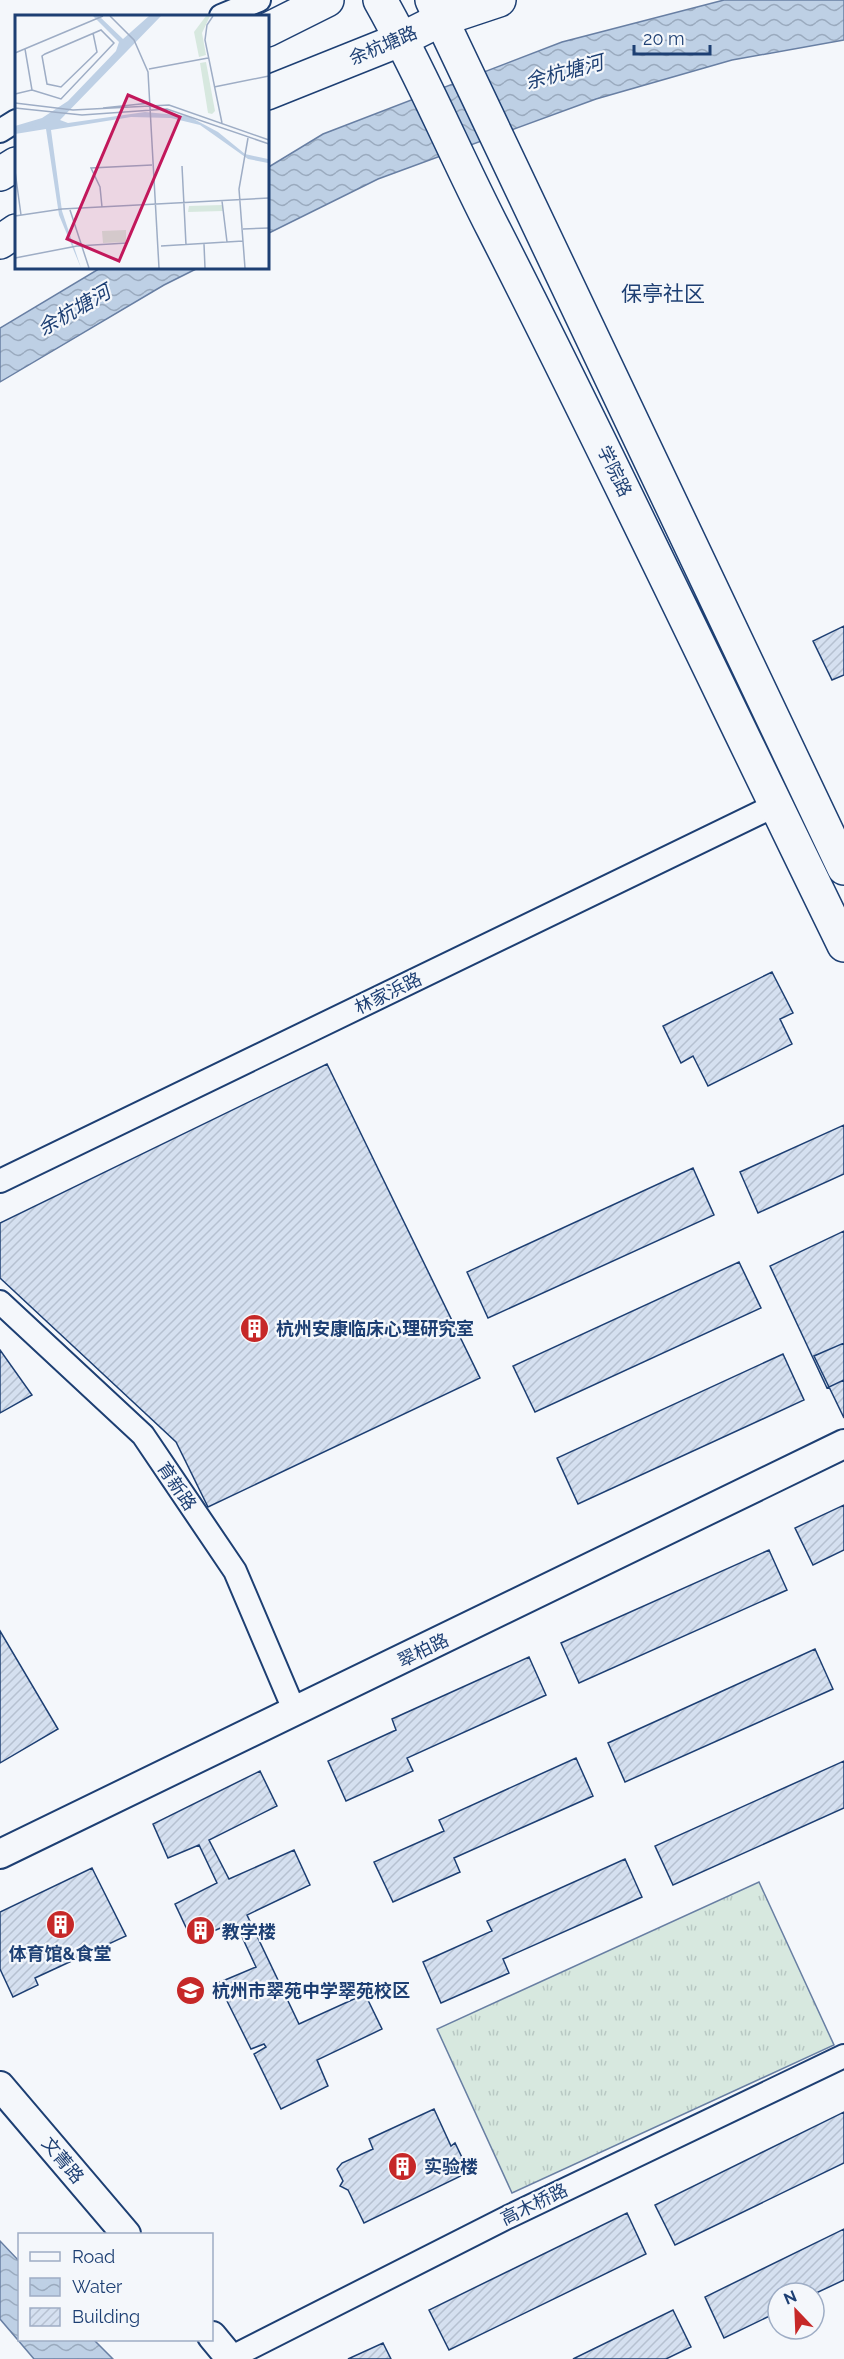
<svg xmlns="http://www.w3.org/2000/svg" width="844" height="2359" font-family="Raleway,'Noto Sans SC',sans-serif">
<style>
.grass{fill:url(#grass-tufts);stroke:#687fa3;stroke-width:1.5}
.water{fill:url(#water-waves);stroke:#687fa3;stroke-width:1.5}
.building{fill:url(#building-hatch);stroke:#1d3f73;stroke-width:1.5}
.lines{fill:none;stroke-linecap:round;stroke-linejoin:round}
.minor-casing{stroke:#1d3f73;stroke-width:26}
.tertiary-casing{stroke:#1d3f73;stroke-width:32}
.secondary-casing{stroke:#1d3f73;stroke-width:36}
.primary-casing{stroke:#1d3f73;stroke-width:36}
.minor{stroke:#f4f7fb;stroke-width:22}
.tertiary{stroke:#f4f7fb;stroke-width:28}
.secondary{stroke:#f4f7fb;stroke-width:33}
.primary{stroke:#f4f7fb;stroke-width:33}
.labels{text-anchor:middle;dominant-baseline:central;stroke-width:4.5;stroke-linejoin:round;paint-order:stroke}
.street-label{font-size:18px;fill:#1d3f73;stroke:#f4f7fb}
.poi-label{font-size:18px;font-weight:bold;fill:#1d3f73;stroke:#f4f7fb;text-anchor:start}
.water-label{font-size:20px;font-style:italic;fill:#1d3f73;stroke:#f4f7fb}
.quarter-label{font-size:21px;fill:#1d3f73;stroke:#f4f7fb}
.inset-river{fill:none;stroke:#bed0e5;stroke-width:3}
.inset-road{fill:none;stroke:#9eadc5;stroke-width:1.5}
.view{fill:#c2185b;fill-opacity:0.15;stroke:#c2185b;stroke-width:3}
.inset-edge{fill:none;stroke:#1d3f73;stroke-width:3}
</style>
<defs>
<pattern id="grass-tufts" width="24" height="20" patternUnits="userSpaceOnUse" patternTransform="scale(1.5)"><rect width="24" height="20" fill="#d7e8df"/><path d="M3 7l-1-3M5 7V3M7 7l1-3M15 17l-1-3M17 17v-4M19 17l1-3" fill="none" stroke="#b8c8c3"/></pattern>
<pattern id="water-waves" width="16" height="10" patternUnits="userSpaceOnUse" patternTransform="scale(1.5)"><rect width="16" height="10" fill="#bed0e5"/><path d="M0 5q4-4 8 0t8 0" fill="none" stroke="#9aaabe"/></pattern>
<pattern id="building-hatch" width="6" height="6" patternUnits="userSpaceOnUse" patternTransform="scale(1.5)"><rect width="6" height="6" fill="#d5e0f0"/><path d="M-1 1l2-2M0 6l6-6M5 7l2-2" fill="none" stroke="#b6c1d1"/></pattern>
</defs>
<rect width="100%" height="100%" fill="#f4f7fb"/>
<!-- grass -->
<path class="grass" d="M 759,1882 L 834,2045 L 512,2193 L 437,2029 Z"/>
<!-- water -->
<path class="water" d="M 724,0 L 844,0 L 844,40 L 732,60 L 596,99 L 378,179 L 267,234 L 267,168 L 323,134 L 562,42 Z
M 102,267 L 200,267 L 164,285 L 0,382 L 0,328 Z
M 0,2241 L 19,2261 L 20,2340 L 94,2340 L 113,2359 L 34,2359 L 0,2319 Z"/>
<!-- building -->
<path class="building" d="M 844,626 L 844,675 L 832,680 L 813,641 Z
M 772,972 L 793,1013 L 780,1019 L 792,1044 L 708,1086 L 693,1056 L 681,1063 L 663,1026 Z
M 327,1064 L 480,1378 L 208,1507 L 176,1442 L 0,1278 L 0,1223 Z
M 844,1125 L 844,1174 L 758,1213 L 740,1172 Z
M 693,1168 L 714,1215 L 488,1318 L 467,1272 Z
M 844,1231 L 844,1380 L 827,1388 L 770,1266 Z
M 739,1262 L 761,1308 L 535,1412 L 513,1366 Z
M 844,1343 L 844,1418 L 814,1356 Z
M 0,1350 L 32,1395 L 0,1413 Z
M 783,1354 L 804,1400 L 578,1504 L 557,1458 Z
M 844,1505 L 844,1550 L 813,1565 L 795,1528 Z
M 769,1550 L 787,1590 L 579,1683 L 561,1643 Z
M 0,1631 L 58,1729 L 0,1763 Z
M 815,1649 L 833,1689 L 625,1782 L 608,1743 Z
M 529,1657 L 546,1695 L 407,1758 L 413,1771 L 346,1801 L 328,1761 L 396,1730 L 392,1719 Z
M 576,1758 L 593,1796 L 454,1858 L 460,1872 L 393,1902 L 374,1862 L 444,1831 L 439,1820 Z
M 844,1761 L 844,1808 L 673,1885 L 655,1846 Z
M 260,1771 L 277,1806 L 209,1840 L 229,1879 L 294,1850 L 310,1885 L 247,1915 L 299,2024 L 365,1994 L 382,2029 L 317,2060 L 328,2086 L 281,2109 L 254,2054 L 266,2047 L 264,2044 L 251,2049 L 218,1983 L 256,1967 L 235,1922 L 192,1940 L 175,1904 L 217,1883 L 199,1845 L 168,1858 L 153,1824 Z
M 625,1859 L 642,1897 L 503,1959 L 509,1973 L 441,2003 L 423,1962 L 492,1931 L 487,1921 Z
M 92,1868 L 126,1936 L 35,1978 L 38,1985 L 13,1997 L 0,1969 L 0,1912 Z
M 434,2109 L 451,2146 L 455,2143 L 469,2172 L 364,2223 L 348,2190 L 340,2186 L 343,2181 L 337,2169 L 342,2163 L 373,2149 L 369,2139 Z
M 844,2112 L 844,2163 L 675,2245 L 655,2205 Z
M 627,2213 L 646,2254 L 449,2350 L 429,2310 Z
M 844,2229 L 844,2280 L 814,2294 L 778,2293 L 778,2312 L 724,2338 L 705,2297 Z
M 673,2310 L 691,2347 L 666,2359 L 573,2359 Z
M 383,2343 L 391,2359 L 348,2359 Z"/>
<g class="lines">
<defs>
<path id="minor" d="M 221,16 L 259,0
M 0,131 L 16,121
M 0,1181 L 776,805
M 0,1302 L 143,1435 L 235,1571 L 295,1712
M 228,2359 L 508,2217 L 844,2056"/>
<path id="tertiary" d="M 0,1854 L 844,1444
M 0,2086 L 126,2234
M 212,2336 L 231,2359"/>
<path id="secondary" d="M 380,0 C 422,74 454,152 493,228 C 614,465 727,706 844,945
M 432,0 L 844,868"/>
<path id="primary" d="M 267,30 L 327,0
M 267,93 L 402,39 L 442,19 L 499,0
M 0,174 L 16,164
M 0,242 L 16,231"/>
</defs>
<!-- minor casing -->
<use href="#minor" class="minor-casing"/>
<!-- tertiary casing -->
<use href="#tertiary" class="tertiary-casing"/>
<!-- secondary casing -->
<use href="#secondary" class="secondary-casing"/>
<!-- primary casing -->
<use href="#primary" class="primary-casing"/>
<!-- minor -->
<use href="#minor" class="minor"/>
<!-- tertiary -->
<use href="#tertiary" class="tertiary"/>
<!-- secondary -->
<use href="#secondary" class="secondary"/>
<!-- primary -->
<use href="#primary" class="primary"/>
</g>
<!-- icons -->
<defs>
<symbol id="building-disc" viewBox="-11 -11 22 22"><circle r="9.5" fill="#c62828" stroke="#f4f7fb"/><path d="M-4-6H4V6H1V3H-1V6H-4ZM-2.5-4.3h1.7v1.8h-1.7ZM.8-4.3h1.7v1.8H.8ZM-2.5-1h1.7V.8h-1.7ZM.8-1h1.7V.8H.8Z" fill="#fff"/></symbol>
<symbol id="school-disc" viewBox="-11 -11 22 22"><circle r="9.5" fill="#c62828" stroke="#f4f7fb"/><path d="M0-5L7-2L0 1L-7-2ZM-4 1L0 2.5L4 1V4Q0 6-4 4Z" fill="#fff"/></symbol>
</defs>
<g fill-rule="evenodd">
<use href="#building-disc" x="238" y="1312" width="33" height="33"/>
<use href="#building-disc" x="44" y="1908" width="33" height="33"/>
<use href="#building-disc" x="184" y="1914" width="33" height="33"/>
<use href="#school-disc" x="174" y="1974" width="33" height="33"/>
<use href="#building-disc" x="386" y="2150" width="33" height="33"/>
</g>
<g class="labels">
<!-- street labels -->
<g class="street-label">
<text transform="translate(383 45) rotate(-23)">余杭塘路</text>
<text transform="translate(615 471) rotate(64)">学院路</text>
<text transform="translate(388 993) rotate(-26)">林家浜路</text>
<text transform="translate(177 1486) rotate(56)">育新路</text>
<text transform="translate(423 1650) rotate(-26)">翠柏路</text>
<text transform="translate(63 2160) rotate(50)">文菁路</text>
<text transform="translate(534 2204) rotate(-26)">高木桥路</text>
</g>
<!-- poi labels -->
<g class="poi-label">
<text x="276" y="1328">杭州安康临床心理研究室</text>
<text x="222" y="1931">教学楼</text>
<text x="60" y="1953" text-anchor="middle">体育馆&amp;食堂</text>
<text x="212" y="1990">杭州市翠苑中学翠苑校区</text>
<text x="424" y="2166">实验楼</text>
</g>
<!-- water labels -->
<g class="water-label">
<text transform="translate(564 72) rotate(-15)">余杭塘河</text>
<text transform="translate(74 310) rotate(-30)">余杭塘河</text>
</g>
<!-- quarter labels -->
<g class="quarter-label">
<text x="663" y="293">保亭社区</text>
</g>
</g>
<!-- overview -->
<g transform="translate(15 15)">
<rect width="254" height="254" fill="#f4f7fb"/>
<path d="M 191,1 L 195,1 L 187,18 L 191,40 L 184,42 L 179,17 ZM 191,47 L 200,96 L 197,99 L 193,98 L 185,48 ZM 207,190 L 208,196 L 173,197 L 174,191 ZM 111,215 L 111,227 L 88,228 L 87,216 Z" fill="#d7e8df"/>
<path d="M 78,1 L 84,1 L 108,24 L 134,1 L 146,1 L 45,105 L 53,108 L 130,97 L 173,101 L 203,117 L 230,139 L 253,144 L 253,148 L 233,144 L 185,110 L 156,103 L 116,102 L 36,115 L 47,196 L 66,253 L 44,200 L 31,114 L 0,119 L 0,111 L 27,103 L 53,86 L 101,36 L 104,27 Z" fill="#bed0e5"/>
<path class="inset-river" d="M 53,93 L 141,1M 0,115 L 30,108 L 44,99"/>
<path class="inset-road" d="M 95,1 L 119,25 L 133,57 L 144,253M 198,1 L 192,10 L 190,25 L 207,108M 0,38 L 88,1M 134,54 L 193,43M 199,72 L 254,61M 17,75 L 46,84 L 99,28 L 86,15 L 30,39 L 27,41 L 32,69 L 46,72 L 82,37 L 78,18M 0,79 L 17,75 L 10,34M 0,88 L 58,95 L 154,90 L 254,125M 0,93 L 67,100 L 152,94 L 254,129M 88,93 L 135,88M 167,151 L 171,230M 0,156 L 6,200M 207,186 L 212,227M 87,192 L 85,172 L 76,153 L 137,150M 55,195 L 74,253M 0,201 L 47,194 L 254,183M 228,214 L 254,213M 189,229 L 190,253M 146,231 L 228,226M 0,243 L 62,231 L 112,228M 230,253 L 224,174 L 233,123"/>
<path class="view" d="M 113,80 L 165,102 L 104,246 L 52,224 Z"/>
<rect width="254" height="254" class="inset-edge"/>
</g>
<!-- legend -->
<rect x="18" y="2233" width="195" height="108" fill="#f4f7fb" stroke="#9eadc5" stroke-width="1.5"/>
<rect x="30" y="2252" width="30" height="9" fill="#f4f7fb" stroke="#9eadc5" stroke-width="1.5"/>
<text x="72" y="2263" font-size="18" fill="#1d3f73">Road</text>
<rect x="30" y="2278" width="30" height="18" fill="url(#water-waves)" stroke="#9eadc5" stroke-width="1.5"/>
<text x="72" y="2293" font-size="18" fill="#1d3f73">Water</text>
<rect x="30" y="2308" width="30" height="18" fill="url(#building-hatch)" stroke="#9eadc5" stroke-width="1.5"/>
<text x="72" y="2323" font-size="18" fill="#1d3f73">Building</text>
<!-- north arrow -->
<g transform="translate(796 2311) rotate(337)"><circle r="28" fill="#f4f7fb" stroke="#9eadc5" stroke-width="1.5"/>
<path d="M0-4.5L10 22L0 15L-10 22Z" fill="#c62828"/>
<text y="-9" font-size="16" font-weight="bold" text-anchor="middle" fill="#1d3f73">N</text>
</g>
<!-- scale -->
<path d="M634 45v9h76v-9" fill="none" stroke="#1d3f73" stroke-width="3"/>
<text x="643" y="45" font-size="18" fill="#1d3f73" stroke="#f4f7fb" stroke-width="4.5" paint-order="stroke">20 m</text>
</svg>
